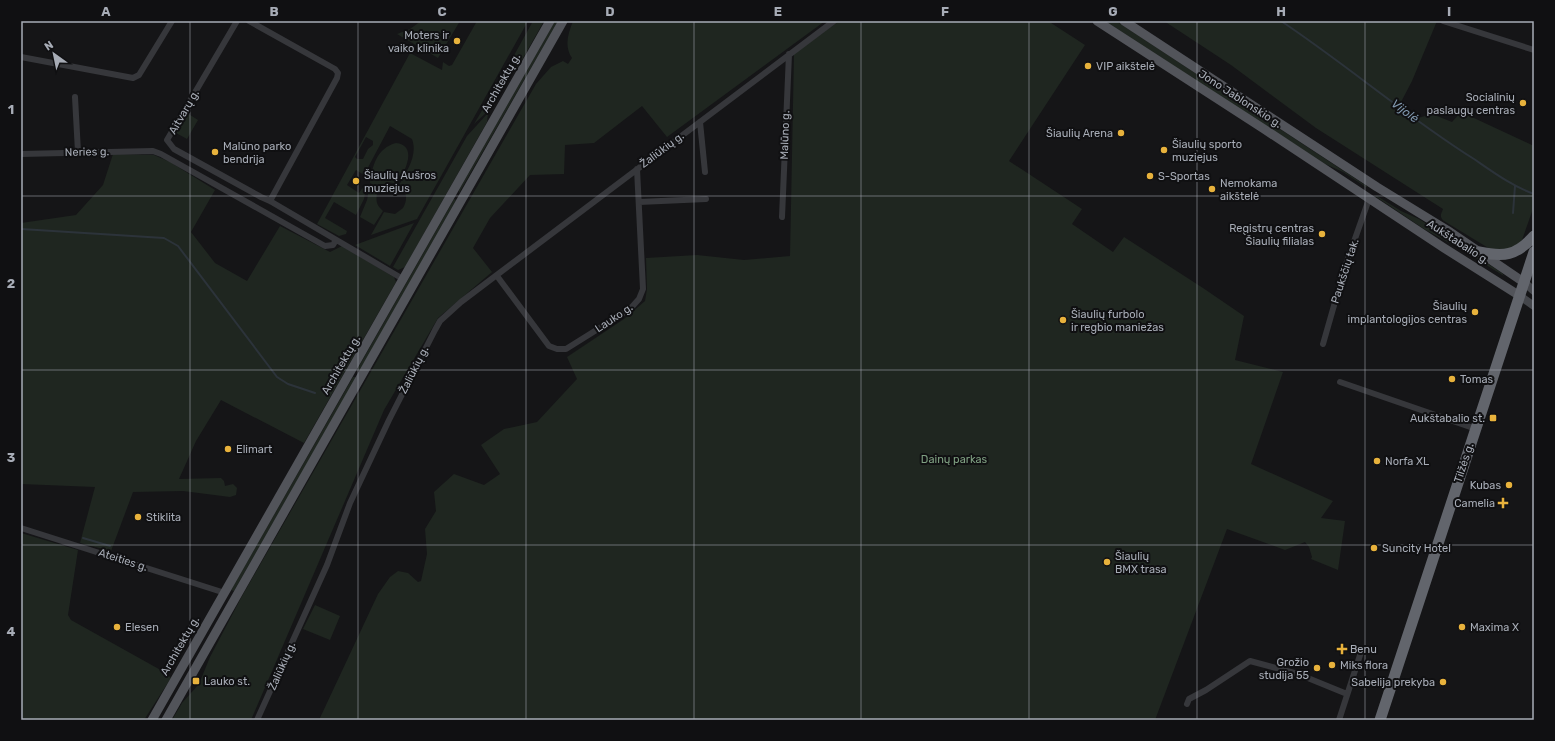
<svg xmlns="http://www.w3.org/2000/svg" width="1555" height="741" font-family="Rubik,sans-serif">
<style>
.green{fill:#1f2620;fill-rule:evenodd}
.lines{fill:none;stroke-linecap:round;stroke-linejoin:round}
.stream{stroke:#2c333a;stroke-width:2}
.street{stroke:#36373b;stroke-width:6}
.secondary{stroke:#44464b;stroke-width:8}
.primary{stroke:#52545a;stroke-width:9}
.highway{stroke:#62656c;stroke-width:11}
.grid{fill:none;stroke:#a7acb6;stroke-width:1;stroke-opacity:0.55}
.poi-dot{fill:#e8b23c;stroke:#101012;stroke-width:1.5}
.labels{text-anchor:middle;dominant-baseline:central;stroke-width:4;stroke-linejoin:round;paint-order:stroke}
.poi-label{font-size:11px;fill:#a7acb6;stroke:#101012;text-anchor:start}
.street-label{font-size:11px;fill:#a7acb6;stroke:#101012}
.park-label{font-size:11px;fill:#7fa082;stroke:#101012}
.water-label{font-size:12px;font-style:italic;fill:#8098af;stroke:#101012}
.neatline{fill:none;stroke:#a7acb6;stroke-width:1.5}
.grid-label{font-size:13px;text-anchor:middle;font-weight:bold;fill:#a7acb6}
</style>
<rect width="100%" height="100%" fill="#151517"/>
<!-- green -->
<path class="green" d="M 421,21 L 460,21 L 438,58 L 397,34 L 410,29 Z
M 477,21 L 528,21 L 417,219 L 371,235 L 384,212 L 395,214 L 403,208 C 408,199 407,192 399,185 C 407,171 418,155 412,139 L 390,126 L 364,175 L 356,170 L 347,185 L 359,193 L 364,186 L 366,188 L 364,199 L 356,215 L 334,202 L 325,218 L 347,231 L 346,234 L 339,236 L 317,224 L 410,53 L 442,70 L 443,62 L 449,66 L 452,65 ZM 366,137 L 373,141 L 373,145 L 368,149 L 363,159 L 357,159 L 355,157 Z
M 533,21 L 544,21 L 518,67 L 513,65 L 512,59 Z
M 555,21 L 558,21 L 459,193 L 459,190 Z
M 573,21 L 825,21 L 667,137 L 642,106 L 594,143 L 565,145 L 564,174 L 530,175 L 490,218 L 473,248 L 492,272 L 438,318 L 384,410 L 251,720 L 172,720 L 182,703 L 199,684 L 210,657 L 241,598 L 536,84 L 551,67 L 563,61 L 568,64 L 572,58 C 564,46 568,34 573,21 Z
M 839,21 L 1048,21 L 1085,45 L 1009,161 L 1082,209 L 1072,224 L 1113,252 L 1124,237 L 1203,288 L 1244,316 L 1235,360 L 1283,372 L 1251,464 L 1333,501 L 1321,518 L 1345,521 L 1338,570 L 1311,559 L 1312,557 L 1309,547 L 1305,542 L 1285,550 L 1227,529 L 1155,720 L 319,720 L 378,594 L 390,577 L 398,571 L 408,573 L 418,582 L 421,581 L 427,554 L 425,529 L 436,511 L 434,492 L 454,474 L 484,485 L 500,474 L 481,445 L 504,429 L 537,422 L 577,379 L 567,357 L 624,319 L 645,301 L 647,289 L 646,258 L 697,255 L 744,260 L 790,256 L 794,54 Z
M 1105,21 L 1116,21 L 1368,187 L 1366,187 L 1343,172 L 1325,164 Z
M 1164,21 L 1437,21 L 1412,81 L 1400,104 L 1418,118 L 1432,114 L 1452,122 L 1461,112 L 1534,146 L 1534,206 L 1522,240 L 1513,249 L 1509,250 L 1490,249 L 1444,221 C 1439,217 1441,214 1443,209 L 1316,128 L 1231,65 Z
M 496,87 L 500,89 L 488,111 L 474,124 Z
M 187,113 L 198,120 L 187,139 L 176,133 Z
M 488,113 L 487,122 L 405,267 L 398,270 L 393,267 L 467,136 Z
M 396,143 C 419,146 404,173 397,184 L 388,182 L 379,188 L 370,183 C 372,166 377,148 396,143 Z
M 113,154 L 154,155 L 170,162 L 215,190 L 191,232 L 215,263 L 247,281 L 280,226 L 330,252 L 342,246 L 394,277 L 396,282 L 304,443 L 221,400 L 196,441 L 179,479 L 221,478 L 224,481 L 225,486 L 233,484 L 237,488 L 236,495 L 230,497 L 183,491 L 133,492 L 111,551 L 80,543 L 95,487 L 21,484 L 21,223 L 76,215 L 103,185 Z
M 369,189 L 377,193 C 376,201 376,205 383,211 L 374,225 L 360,217 L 367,200 Z
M 1375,196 L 1377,196 L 1401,211 L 1419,219 L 1502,273 L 1504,276 L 1462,250 L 1424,229 Z
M 454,199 L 456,200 L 361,369 L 358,370 L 358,368 Z
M 414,223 L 390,266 L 355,245 Z
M 353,377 L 355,377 L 356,378 L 234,591 L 231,590 Z
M 21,533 L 78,550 L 68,615 L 71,620 L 166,673 L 171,678 L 144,720 L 21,720 Z
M 315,605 L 340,616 L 330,640 L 303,629 Z"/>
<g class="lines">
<!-- stream -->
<path class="stream" d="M 1281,21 C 1347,65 1407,117 1474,159 C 1493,172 1512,186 1534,194
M 1513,213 L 1515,186
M 21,229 L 164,238 L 178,246 L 277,377 L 288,384 L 315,393
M 83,538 L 110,546"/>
<!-- street -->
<path class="street" d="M 237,21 L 167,140 L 174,149 L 261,197 L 270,201 L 403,279
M 249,21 L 335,69 L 338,73 L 337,78 L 270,201
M 1443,21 L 1534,50
M 21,57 L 133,78 L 139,75 L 172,21
M 75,97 L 78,152
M 700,122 L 705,172
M 21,154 L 153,151 L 161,154 L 325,246 L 333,245 L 336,240
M 639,202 L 706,199
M 782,217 L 789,54
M 497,276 L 549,346 L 557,349 L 566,349 L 630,309 L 639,299 L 643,289 L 637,169
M 1323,344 L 1345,267 L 1369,199
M 1340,382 L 1476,429
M 21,528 L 225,593
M 1187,704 L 1189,699 L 1206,690 L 1250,661 L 1298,674 L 1347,694
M 257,720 L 327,565 L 350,503 L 389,420 L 435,330 L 440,321 L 461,302 L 834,21
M 1339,720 L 1362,649"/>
<!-- secondary -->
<path class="secondary" d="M 1525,283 L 1534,291
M 1520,296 L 1534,306"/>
<!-- primary -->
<path class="primary" d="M 1097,21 L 1264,129 L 1444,248 L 1520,296
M 1124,21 L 1377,187 L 1447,230 L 1525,283
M 152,720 L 550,21
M 166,720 L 563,21"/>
<!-- highway -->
<path class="highway" d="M 1479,252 C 1504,257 1516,256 1534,236
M 1380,720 L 1534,252"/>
</g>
<!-- grid -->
<path class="grid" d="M 190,21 L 190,720M 358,21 L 358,720M 526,21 L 526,720M 694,21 L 694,720M 861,21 L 861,720M 1029,21 L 1029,720M 1197,21 L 1197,720M 1365,21 L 1365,720M 21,196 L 1534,196M 21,370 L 1534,370M 21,545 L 1534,545"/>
<!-- markers -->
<g class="poi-dot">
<circle cx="457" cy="41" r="4"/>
<circle cx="1088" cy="66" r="4"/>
<circle cx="1523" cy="103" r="4"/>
<circle cx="1121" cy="133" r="4"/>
<circle cx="1164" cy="150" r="4"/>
<circle cx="215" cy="152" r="4"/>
<circle cx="1150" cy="176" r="4"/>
<circle cx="356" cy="181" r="4"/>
<circle cx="1212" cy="189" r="4"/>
<circle cx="1322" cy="234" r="4"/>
<circle cx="1475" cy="312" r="4"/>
<circle cx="1063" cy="320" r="4"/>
<circle cx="1452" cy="379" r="4"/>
<rect x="1489" y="414" width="8" height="8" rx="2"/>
<circle cx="228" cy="449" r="4"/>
<circle cx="1377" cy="461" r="4"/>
<circle cx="1509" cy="485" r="4"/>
<path d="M1501 497h4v4h4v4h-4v4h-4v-4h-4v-4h4z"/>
<circle cx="138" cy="517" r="4"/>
<circle cx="1374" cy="548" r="4"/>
<circle cx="1107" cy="562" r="4"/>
<circle cx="117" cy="627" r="4"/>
<circle cx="1462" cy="627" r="4"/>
<path d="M1340 643h4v4h4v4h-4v4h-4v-4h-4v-4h4z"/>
<circle cx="1332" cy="665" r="4"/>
<circle cx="1317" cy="668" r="4"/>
<rect x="192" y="677" width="8" height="8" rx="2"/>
<circle cx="1443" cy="682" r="4"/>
</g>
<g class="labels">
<!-- poi labels -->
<g class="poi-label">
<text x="449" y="35" text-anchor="end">Moters ir<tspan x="449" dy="13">vaiko klinika</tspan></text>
<text x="1096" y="66">VIP aikštelė</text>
<text x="1515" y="97" text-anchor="end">Socialinių<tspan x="1515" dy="13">paslaugų centras</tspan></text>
<text x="1113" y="133" text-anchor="end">Šiaulių Arena</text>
<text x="1172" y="144">Šiaulių sporto<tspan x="1172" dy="13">muziejus</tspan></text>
<text x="223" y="146">Malūno parko<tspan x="223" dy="13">bendrija</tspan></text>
<text x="364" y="175">Šiaulių Aušros<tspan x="364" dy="13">muziejus</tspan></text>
<text x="1158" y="176">S-Sportas</text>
<text x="1220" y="183">Nemokama<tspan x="1220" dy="13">aikštelė</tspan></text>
<text x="1314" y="228" text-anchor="end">Registrų centras<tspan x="1314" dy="13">Šiaulių filialas</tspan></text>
<text x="1467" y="306" text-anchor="end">Šiaulių<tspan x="1467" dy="13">implantologijos centras</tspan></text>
<text x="1071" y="314">Šiaulių furbolo<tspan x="1071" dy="13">ir regbio maniežas</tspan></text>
<text x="1460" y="379">Tomas</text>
<text x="1485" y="418" text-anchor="end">Aukštabalio st.</text>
<text x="236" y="449">Elimart</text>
<text x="1385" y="461">Norfa XL</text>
<text x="1501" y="485" text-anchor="end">Kubas</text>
<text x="1495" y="503" text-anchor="end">Camelia</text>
<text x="146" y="517">Stiklita</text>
<text x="1382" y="548">Suncity Hotel</text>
<text x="1115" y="556">Šiaulių<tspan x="1115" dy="13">BMX trasa</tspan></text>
<text x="125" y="627">Elesen</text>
<text x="1470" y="627">Maxima X</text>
<text x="1350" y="649">Benu</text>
<text x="1309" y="662" text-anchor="end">Grožio<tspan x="1309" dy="13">studija 55</tspan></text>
<text x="1340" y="665">Miks flora</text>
<text x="204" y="681">Lauko st.</text>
<text x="1435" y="682" text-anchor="end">Sabelija prekyba</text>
</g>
<!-- street labels -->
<g class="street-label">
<text transform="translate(501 83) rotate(-60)">Architektų g.</text>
<text transform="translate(1240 99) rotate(33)">Jono Jablonskio g.</text>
<text transform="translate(184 112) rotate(-60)">Aitvarų g.</text>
<text transform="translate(785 135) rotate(-88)">Malūno g.</text>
<text transform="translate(662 150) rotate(-37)">Žaliūkių g.</text>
<text transform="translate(87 152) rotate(-1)">Neries g.</text>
<text transform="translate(1458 242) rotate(33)">Aukštabalio g.</text>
<text transform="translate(1345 271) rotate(-72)">Paukščių tak.</text>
<text transform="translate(614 318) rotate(-34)">Lauko g.</text>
<text transform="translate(341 365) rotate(-60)">Architektų g.</text>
<text transform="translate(414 370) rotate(-63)">Žaliūkių g.</text>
<text transform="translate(1464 463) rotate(-72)">Tilžės g.</text>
<text transform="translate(123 560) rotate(18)">Ateities g.</text>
<text transform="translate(180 646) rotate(-60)">Architektų g.</text>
<text transform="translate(282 666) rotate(-66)">Žaliūkių g.</text>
</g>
<!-- park labels -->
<g class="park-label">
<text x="954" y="459">Dainų parkas</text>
</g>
<!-- water labels -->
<g class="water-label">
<text transform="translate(1405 111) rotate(36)">Vijolė</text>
</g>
</g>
<!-- border -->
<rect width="1555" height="741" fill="none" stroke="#101012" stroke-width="44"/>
<!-- north arrow -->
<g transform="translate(54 54) rotate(327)" stroke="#101012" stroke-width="3" paint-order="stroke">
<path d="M0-3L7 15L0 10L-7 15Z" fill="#a7acb6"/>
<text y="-6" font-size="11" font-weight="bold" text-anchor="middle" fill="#a7acb6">N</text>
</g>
<rect x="22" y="22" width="1511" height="697" class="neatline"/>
<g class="grid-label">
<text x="106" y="16">A</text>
<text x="274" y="16">B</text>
<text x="442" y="16">C</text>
<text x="610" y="16">D</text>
<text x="778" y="16">E</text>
<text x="945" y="16">F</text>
<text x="1113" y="16">G</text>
<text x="1281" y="16">H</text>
<text x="1449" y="16">I</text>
<text x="11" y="114">1</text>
<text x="11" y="288">2</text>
<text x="11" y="462">3</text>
<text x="11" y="636">4</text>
</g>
</svg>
